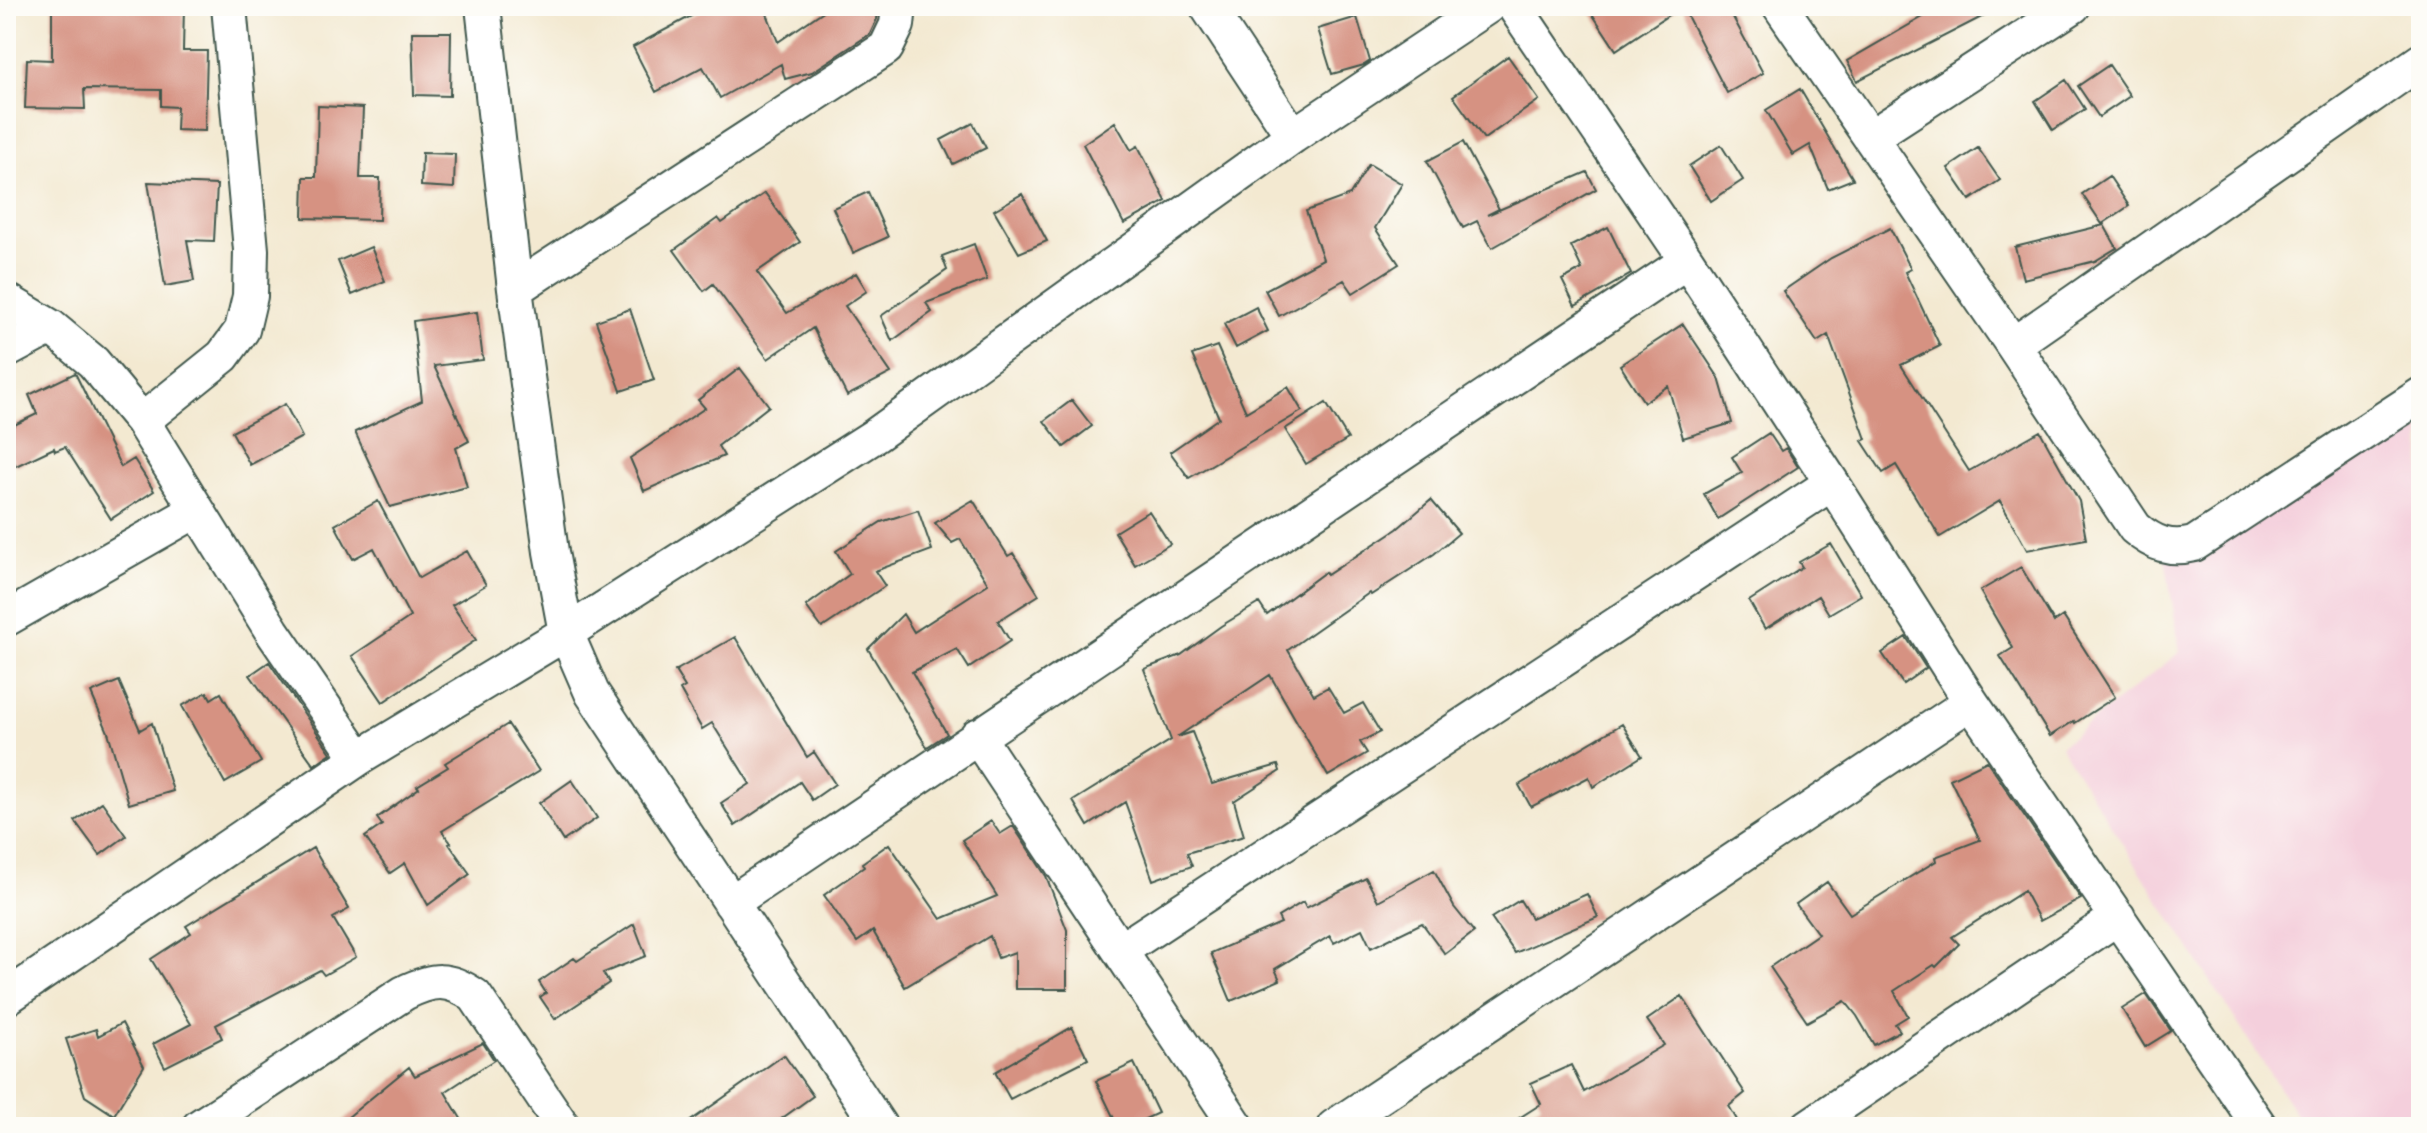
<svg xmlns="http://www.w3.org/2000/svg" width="2427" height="1133" font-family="'Balsamiq Sans',sans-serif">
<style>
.built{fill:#f4cfdc}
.building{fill:#d69282}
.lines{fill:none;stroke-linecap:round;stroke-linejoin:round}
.minor-casing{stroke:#3f574c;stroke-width:38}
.minor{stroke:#fff;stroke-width:34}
</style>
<rect width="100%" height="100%" fill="#fdfcf7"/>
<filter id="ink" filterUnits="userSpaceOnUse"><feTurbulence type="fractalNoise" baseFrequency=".0125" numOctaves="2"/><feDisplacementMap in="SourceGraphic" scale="16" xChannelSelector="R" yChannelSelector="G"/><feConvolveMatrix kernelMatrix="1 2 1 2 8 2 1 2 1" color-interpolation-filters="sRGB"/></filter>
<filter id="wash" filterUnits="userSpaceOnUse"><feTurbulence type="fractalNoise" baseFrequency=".006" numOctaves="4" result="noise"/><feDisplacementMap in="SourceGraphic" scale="32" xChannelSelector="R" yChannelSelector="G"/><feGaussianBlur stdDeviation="1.8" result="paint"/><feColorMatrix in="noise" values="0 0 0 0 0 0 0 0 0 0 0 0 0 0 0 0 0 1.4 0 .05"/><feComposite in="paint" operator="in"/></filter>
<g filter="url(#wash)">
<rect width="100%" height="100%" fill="#f3e9d1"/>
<!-- built -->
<path class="built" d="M 2421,395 L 2421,1127 L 2304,1127 L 2060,746 L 2180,652 L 2163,545 Z"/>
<g id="blocks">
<!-- building -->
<path class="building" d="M 52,6 L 184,6 L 183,51 L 207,51 L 205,131 L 176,130 L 177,107 L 161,106 L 161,90 L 84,89 L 85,109 L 25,108 L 27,59 L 52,60 Z
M 710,6 L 764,6 L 778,42 L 831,6 L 874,6 L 878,12 L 877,19 L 870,34 L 812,72 L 785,79 L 781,64 L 720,98 L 703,67 L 656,92 L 633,47 Z
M 1587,6 L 1727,6 L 1763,73 L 1727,93 L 1682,6 L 1616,50 Z
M 1942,6 L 2003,6 L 1857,81 L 1847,61 Z
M 1357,17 L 1370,61 L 1364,65 L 1332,74 L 1318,29 Z
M 412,32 L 451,32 L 450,96 L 414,95 Z
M 1508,56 L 1539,100 L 1484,139 L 1453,96 Z
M 2109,65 L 2130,96 L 2099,117 L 2078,86 Z
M 2066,80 L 2085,109 L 2053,130 L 2035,101 Z
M 1800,89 L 1827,135 L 1853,179 L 1828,189 L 1810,145 L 1793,155 L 1766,110 Z
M 318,106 L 363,108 L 360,178 L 380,178 L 379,220 L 303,218 L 304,177 L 316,177 Z
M 1115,122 L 1131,150 L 1138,146 L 1166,201 L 1124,224 L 1083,144 Z
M 973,123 L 986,148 L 953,164 L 941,140 Z
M 1463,142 L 1499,209 L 1487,215 L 1587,172 L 1596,189 L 1492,248 L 1477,221 L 1463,228 L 1427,161 Z
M 1721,145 L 1743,180 L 1711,201 L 1689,166 Z
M 1978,148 L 2000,180 L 1970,200 L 1948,168 Z
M 422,153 L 455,154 L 454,188 L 421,186 Z
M 1369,164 L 1402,184 L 1375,228 L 1399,264 L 1353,293 L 1344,280 L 1279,316 L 1265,290 L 1323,259 L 1306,211 L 1350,195 Z
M 2109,176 L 2129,206 L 2102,224 L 2082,194 Z
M 148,182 L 217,185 L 214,241 L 187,240 L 194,281 L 165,286 Z
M 868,192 L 888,237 L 853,253 L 833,208 Z
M 765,193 L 800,242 L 757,272 L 787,313 L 856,273 L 867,291 L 845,306 L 891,373 L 847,396 L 813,328 L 768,359 L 713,284 L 704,291 L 674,250 L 718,218 L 722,223 Z
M 1022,194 L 1047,241 L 1019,253 L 994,210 Z
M 2104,225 L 2117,248 L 2115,249 L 2095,261 L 2023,279 L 2015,247 Z
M 1608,227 L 1631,274 L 1575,306 L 1562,280 L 1582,269 L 1571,246 Z
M 1890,228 L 1911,269 L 1905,272 L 1940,346 L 1901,365 L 1969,471 L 2040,431 L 2079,501 L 2086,539 L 2027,550 L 2000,501 L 1940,537 L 1896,465 L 1883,473 L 1862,441 L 1866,439 L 1828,335 L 1817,342 L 1783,291 L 1831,258 Z
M 974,244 L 987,280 L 926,303 L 932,312 L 892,341 L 881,316 L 947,270 L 942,256 Z
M 371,247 L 385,281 L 352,295 L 338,261 Z
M 1256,307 L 1268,331 L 1236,348 L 1224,324 Z
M 630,309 L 654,380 L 621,391 L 596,321 Z
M 477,312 L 483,360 L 434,366 L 469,441 L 456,448 L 467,487 L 390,507 L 355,432 L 422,401 L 413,321 Z
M 1683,324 L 1719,378 L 1732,423 L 1683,438 L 1668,386 L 1644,402 L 1620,365 Z
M 1217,346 L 1246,412 L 1288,387 L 1302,411 L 1189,478 L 1170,452 L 1219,418 L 1192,355 Z
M 740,368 L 769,406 L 718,446 L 724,456 L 644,491 L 630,458 L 705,408 L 698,400 Z
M 75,373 L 121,467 L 134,459 L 154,491 L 111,519 L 65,447 L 55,451 L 54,448 L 16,466 L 6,445 L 6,429 L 37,414 L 29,395 Z
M 1072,400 L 1092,426 L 1064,447 L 1044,421 Z
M 1326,403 L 1348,439 L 1306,464 L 1285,429 Z
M 285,404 L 302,437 L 250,465 L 232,432 Z
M 1769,433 L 1781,451 L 1786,448 L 1798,467 L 1718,519 L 1704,494 L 1742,473 L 1732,457 Z
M 973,500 L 1008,556 L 1013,553 L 1039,595 L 998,621 L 1010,641 L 969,668 L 957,649 L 912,672 L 947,734 L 927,747 L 868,649 L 903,614 L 914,632 L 988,584 L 960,539 L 952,543 L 935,523 Z
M 1431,500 L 1459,533 L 1434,554 L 1371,595 L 1369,593 L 1288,650 L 1314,695 L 1328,687 L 1344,713 L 1363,703 L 1380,732 L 1360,742 L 1367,753 L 1328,776 L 1270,675 L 1177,737 L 1192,732 L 1212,784 L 1278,765 L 1280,771 L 1234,801 L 1244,836 L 1187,853 L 1192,866 L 1153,880 L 1125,802 L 1088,826 L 1073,801 L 1171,740 L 1144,669 L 1181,655 L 1221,626 L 1259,603 L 1267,615 L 1325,572 L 1327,575 L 1397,529 Z
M 378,501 L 419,578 L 467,551 L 486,585 L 452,605 L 476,640 L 383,702 L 352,656 L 410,617 L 374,548 L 353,559 L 335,525 Z
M 918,510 L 932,550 L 875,571 L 885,586 L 822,628 L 806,606 L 850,574 L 836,551 L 881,522 Z
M 1149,511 L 1170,544 L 1135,565 L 1115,532 Z
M 1831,544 L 1861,595 L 1829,614 L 1818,596 L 1765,629 L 1749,601 L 1802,567 L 1799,562 Z
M 2021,567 L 2054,622 L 2063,616 L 2115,697 L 2075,723 L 2074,721 L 2050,736 L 2000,656 L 2013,648 L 1980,591 Z
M 735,637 L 807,757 L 814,752 L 835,784 L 812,800 L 800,782 L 735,826 L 721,803 L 750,784 L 712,723 L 702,729 L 680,690 L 685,687 L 675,671 Z
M 1906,637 L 1926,668 L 1903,684 L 1882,653 Z
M 269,662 L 331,753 L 314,765 L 250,675 Z
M 119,681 L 140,730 L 152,723 L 173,791 L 129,804 L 108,732 L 91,693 Z
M 207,692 L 211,699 L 221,693 L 261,762 L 225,783 L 182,706 Z
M 508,724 L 539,771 L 442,831 L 451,843 L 449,844 L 470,874 L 428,905 L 405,863 L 390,873 L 365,837 L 382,825 L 377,818 L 419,788 L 417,786 L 448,767 L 445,763 Z
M 1622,724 L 1642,756 L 1593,787 L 1589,777 L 1531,807 L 1519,785 Z
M 1987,761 L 2081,899 L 2040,921 L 2024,891 L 1952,937 L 1959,944 L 1936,967 L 1934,965 L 1894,991 L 1908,1016 L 1895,1024 L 1900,1031 L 1874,1045 L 1857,1016 L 1845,1001 L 1807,1022 L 1770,967 L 1818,934 L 1796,904 L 1827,882 L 1850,914 L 1936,861 L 1935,857 L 1980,840 L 1950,779 Z
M 572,780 L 597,818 L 563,841 L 539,803 Z
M 102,802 L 126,836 L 100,855 L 75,821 Z
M 991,821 L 1000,834 L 1013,826 L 1046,876 L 1067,930 L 1067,989 L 1015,989 L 1015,952 L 998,958 L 990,936 L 905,987 L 873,931 L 857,942 L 824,895 L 864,867 L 862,863 L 889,844 L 941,919 L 997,896 L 962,840 Z
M 313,848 L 349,909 L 333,918 L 356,957 L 324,975 L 320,970 L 216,1025 L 222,1038 L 165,1067 L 153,1044 L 191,1024 L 151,959 L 191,933 L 186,926 Z
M 1434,870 L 1454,907 L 1474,932 L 1445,954 L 1422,923 L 1371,948 L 1362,929 L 1334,943 L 1330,936 L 1275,969 L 1280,980 L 1231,1001 L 1211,953 L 1281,923 L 1278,917 L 1303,902 L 1306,908 L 1366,878 L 1378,901 Z
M 1587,894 L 1598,917 L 1515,953 L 1491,918 L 1520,900 L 1531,918 Z
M 634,924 L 646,956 L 603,973 L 609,983 L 555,1019 L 540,997 L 546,993 L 539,982 L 574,958 L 577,961 Z
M 2146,994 L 2171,1031 L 2145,1047 L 2122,1009 Z
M 1682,996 L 1745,1093 L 1729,1106 L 1741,1127 L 1505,1127 L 1541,1104 L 1531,1083 L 1571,1065 L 1584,1092 L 1664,1045 L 1647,1020 Z
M 122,1023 L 144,1066 L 114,1115 L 85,1096 L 66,1039 L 96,1029 L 98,1036 Z
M 1072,1027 L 1088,1059 L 1010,1099 L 995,1072 Z
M 483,1043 L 494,1060 L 445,1092 L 466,1127 L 336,1127 L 409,1067 L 415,1076 Z
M 784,1055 L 813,1096 L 770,1127 L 682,1127 Z
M 1134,1063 L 1158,1113 L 1128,1127 L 1118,1127 L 1096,1081 Z"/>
</g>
</g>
<g filter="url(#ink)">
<use href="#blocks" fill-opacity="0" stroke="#3f574c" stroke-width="2"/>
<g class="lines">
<defs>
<path id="minor" d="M 483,6 L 515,289 L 551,552 L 566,633 L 592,693 L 880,1127
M 1207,6 L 1293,136
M 1514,6 L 1687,261 L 1832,483 L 1971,702 L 2260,1127
M 1780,6 L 2013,345 L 2135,528 C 2154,544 2170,550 2194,544 L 2421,395
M 1871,137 L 2073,6
M 515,289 L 886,48 L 897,25 L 899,6
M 6,300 L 51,327 L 93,362 L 142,421 L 272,631 L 359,758
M 2013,345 L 2421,61
M 6,351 L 51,327
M 142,421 L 223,356 L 242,330 L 250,296 L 251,250 L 229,6
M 6,619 L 197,510
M 977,736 L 1237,1127
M 731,903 L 1687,261
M 1121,950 L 1832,483
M 6,998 L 359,758 L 566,633 L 876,435 L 1293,136 L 1488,6
M 199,1127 L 404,993 C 433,979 448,977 475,996 L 563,1127
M 1334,1127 L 1971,702
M 1808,1127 L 2118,917"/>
</defs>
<!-- minor casing -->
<use href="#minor" class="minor-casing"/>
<!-- minor -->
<use href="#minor" class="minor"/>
</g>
</g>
<!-- margin -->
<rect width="2427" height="1133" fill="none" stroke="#fdfcf7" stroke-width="32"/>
</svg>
